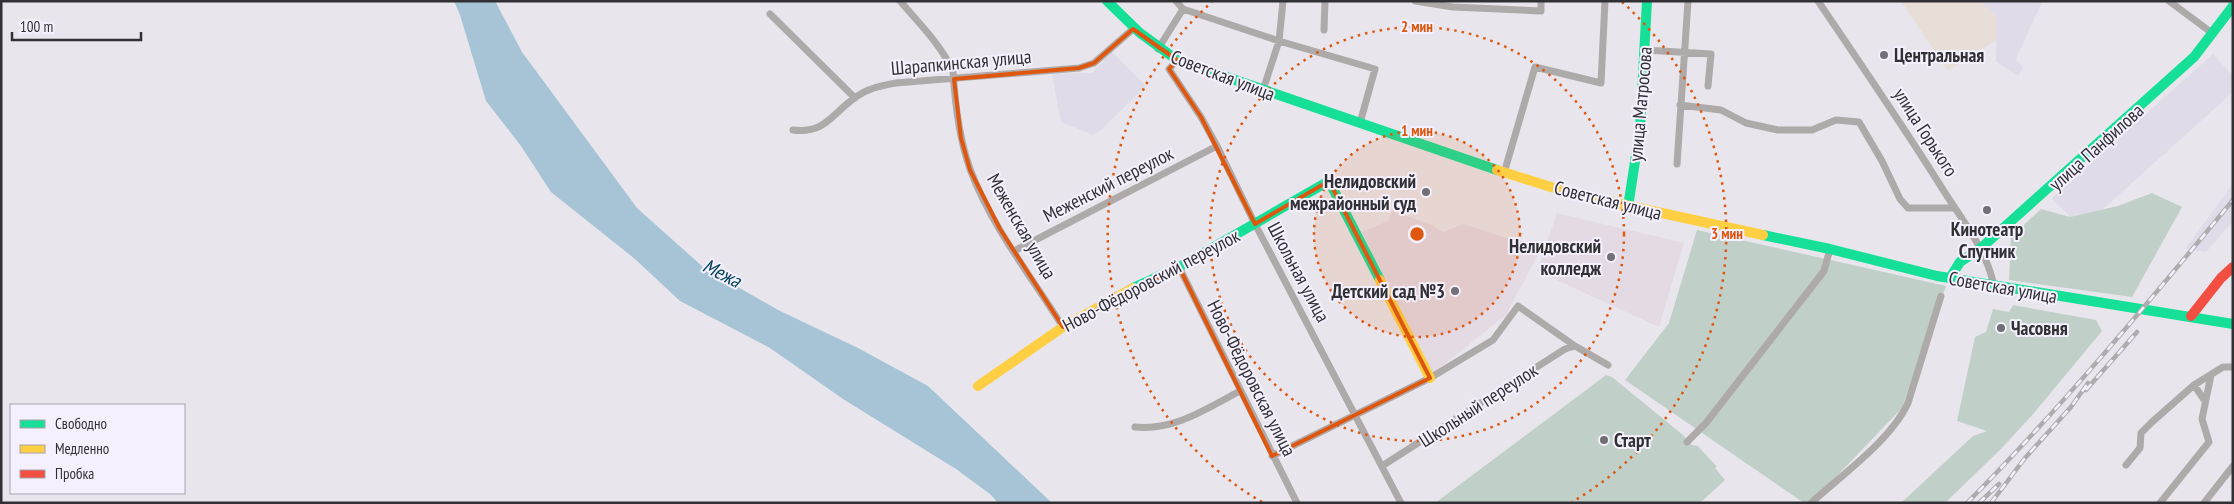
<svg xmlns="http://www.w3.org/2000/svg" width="2234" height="504" font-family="'PT Sans Narrow',sans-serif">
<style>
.built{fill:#dfdbe8}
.industrial{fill:#e7dfd7}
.education{fill:#e4dae4}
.green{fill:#c0d0c8}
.water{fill:#a6c4d5}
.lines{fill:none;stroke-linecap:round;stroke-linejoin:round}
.street{stroke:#aeaaa9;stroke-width:7}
.fast{stroke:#16e098;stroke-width:10}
.slow{stroke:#ffcf43;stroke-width:10}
.jam{stroke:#f24e42;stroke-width:10}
.rail-casing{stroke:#aeacaf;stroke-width:4.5}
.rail{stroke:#f4f0fd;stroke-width:2.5;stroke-dasharray:8;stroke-linecap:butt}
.marked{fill:none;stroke:#df570e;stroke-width:4;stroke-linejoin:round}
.ring{fill:none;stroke:#df570e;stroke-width:2.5;stroke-dasharray:2.5 5}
.poi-dot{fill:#717074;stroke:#f4f0fd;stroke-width:2}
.labels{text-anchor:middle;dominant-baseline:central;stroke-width:4;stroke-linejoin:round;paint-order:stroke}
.poi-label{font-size:19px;font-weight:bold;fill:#313034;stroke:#f4f0fd;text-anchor:start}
.street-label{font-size:19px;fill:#313034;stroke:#f4f0fd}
.water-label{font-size:20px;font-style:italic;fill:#05455b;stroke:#f4f0fd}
.centre{fill:#df570e;stroke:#f4f0fd;stroke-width:2.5}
.ring-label{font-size:15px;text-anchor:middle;font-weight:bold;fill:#df570e;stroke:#f4f0fd;stroke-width:4;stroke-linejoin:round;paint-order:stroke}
</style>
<rect width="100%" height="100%" fill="#e8e6ec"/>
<!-- built -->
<path class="built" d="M 1979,1 L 2042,2 L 2016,59 L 2023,68 L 2018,76 L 1996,62 L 1996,16 Z
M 1112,52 L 1146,86 L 1102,129 L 1093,135 L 1061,122 L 1052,74 L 1092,73 Z
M 2213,54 L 2233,76 L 2233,92 L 2102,210 L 2070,217 L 2052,198 Z
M 2233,184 L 2233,221 L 2206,252 L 2185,249 Z"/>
<!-- industrial -->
<path class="industrial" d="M 1901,1 L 1979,1 L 1996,16 L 1996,40 L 1948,71 Z"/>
<!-- education -->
<path class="education" d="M 1392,211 L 1432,225 L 1443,232 L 1463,224 L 1541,249 L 1506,315 L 1432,374 L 1362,232 L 1388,221 Z
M 1557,213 L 1684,243 L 1659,327 L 1537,271 Z"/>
<!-- green -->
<path class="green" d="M 2152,193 L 2182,207 L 2132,297 L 2009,280 L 2011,237 L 2041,209 L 2070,217 L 2118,206 Z
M 1697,230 L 1946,286 L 1902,408 L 1811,503 L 1804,503 L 1625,380 L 1669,323 Z
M 2013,305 L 2096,320 L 2102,331 L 2034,413 L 2001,449 L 1945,503 L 1901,503 L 1973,436 L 1987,431 L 1957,421 L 1975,337 L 1986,332 L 1993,309 L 2009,312 Z
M 1606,375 L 1612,377 L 1683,435 L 1692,445 L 1698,446 L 1717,467 L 1715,468 L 1725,480 L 1700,503 L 1435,503 Z"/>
<!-- water -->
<path class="water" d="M 454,1 L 495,1 L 522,52 L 637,208 L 703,267 L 778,310 L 858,348 L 928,386 L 1052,503 L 998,503 L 990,494 L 956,469 L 843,399 L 770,348 L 680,301 L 635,259 L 551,192 L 521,146 L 486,101 L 460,15 Z"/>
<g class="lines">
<!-- street -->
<path class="street" d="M 900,1 C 919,23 941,45 953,71 C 955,104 959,138 970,169 C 991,226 1031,276 1063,327
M 1176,1 L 1183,9 L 1279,41 L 1375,69 L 1360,123
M 1415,1 L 1453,7 L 1541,11 L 1541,1
M 1818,1 C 1862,66 1906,130 1947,196 C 1966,225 1988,253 1994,287
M 2169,1 L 2212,33
M 770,14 L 855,98
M 1324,30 L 1325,1
M 1158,49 L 1183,9
M 1645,50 L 1711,54 L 1708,86
M 1177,60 L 1169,69 L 1201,117 L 1217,146 L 1255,224 L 1401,503
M 1263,90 L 1279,41 L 1283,1
M 1680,105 L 1721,110 L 1746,123 L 1778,130 L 1812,130 L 1836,120 L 1859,122 L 1882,161 L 1900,199 L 1908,208 L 1955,208
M 793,130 C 826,134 832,113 856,97 C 868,88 881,86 896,83 L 1079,68 L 1094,63 L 1133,29
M 1677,164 L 1688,1
M 1504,173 L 1535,67 L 1601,83 L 1605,1
M 1014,251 L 1217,146
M 1179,267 L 1297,503
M 2194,385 L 2205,401
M 1135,427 C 1174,431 1206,409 1240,391
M 1687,442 L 1706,423 L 1824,271 L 1830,249
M 1272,456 L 1430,378 L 1493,340 L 1518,306 L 1575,346 L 1608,365
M 2126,465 L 2140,448 L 2141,433 L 2152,422 L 2194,385 L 2223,367 L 2233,367
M 1382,466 L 1565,349 L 1575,346
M 1811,503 C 1842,475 1891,440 1908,403 L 1941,296
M 2160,503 L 2209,442 L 2202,419 L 2211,375
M 2204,503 L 2233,466"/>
<!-- fast -->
<path class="fast" d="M 1107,1 L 1140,33 L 1177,60 L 1497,170
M 1628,207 L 1640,129 L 1647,1
M 1763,235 L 1830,249 L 1937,276 L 2233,324
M 1950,278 L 1960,262 L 1981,248 L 2194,57 L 2233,6
M 1133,288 L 1179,267 L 1329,181 L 1380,280"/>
<!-- slow -->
<path class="slow" d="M 1497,170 L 1570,193 L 1763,235
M 1380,280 L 1430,378
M 978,386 L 1063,327 L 1133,288"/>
<!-- jam -->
<path class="jam" d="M 2191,316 L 2221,278 L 2233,267"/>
<defs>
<path id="rail" d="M 2086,390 L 2137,332
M 1967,503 C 2062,407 2147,304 2233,200
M 1979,503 L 1999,484
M 1991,503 L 2025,458 L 2071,407 L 2088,383"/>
</defs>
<!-- rail casing -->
<use href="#rail" class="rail-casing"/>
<!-- rail -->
<use href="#rail" class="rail"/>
</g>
<!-- marked area -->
<path class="marked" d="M 1133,29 L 1177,60 L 1169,69 L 1201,117 L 1255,224 L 1329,181 L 1430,378 L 1272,456 L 1179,267 L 1063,327 L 1000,229 L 970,170 L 961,138 L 954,79 L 1079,68 L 1094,63 Z"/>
<!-- distance rings -->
<circle cx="1417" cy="234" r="103" fill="#df570e" fill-opacity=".12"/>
<g class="ring">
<circle cx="1417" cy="234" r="103"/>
<circle cx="1417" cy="234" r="207"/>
<path d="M1262 502A310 310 0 0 1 1212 2M1622 2A310 310 0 0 1 1572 502"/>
</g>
<!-- markers -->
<g class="poi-dot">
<circle cx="1884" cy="55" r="5"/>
<circle cx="1426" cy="192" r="5"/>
<circle cx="1987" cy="210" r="5"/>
<circle cx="1611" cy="257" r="5"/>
<circle cx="1455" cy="291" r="5"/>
<circle cx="2001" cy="328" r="5"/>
<circle cx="1604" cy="440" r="5"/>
</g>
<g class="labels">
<!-- poi labels -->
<g class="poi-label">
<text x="1894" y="55">Центральная</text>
<text x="1416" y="181" text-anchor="end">Нелидовский<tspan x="1416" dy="22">межрайонный суд</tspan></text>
<text x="1987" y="229" text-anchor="middle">Кинотеатр<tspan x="1987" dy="22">Спутник</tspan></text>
<text x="1601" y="246" text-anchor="end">Нелидовский<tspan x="1601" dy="22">колледж</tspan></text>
<text x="1445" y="291" text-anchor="end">Детский сад №3</text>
<text x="2011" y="328">Часовня</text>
<text x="1614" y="440">Старт</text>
</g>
<!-- street labels -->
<g class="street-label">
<text transform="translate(961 62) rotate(-5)">Шарапкинская улица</text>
<text transform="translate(1223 75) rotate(21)">Советская улица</text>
<text transform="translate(1640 104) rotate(-85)">улица Матросова</text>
<text transform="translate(1926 132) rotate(57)">улица Горького</text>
<text transform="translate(2096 147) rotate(-42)">улица Панфилова</text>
<text transform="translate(1108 184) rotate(-27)">Меженский переулок</text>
<text transform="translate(1608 200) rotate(14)">Советская улица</text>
<text transform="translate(1022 226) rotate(60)">Меженская улица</text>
<text transform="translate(1299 272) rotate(62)">Школьная улица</text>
<text transform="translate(1151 280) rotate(-28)">Ново-Фёдоровский переулок</text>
<text transform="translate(2003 287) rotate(10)">Советская улица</text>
<text transform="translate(1252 378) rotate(63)">Ново-Фёдоровская улица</text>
<text transform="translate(1478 405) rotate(-33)">Школьный переулок</text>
</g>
<!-- water labels -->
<g class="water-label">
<text transform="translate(722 273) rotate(27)">Межа</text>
</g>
</g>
<circle cx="1417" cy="234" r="8" class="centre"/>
<g class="ring-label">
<text x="1417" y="32">2 мин</text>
<text x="1417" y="136">1 мин</text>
<text x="1727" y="239">3 мин</text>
</g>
<!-- border -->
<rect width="2234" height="504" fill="none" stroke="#313034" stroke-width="5"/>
<!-- legend -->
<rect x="10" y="404" width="175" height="90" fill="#f4f0fd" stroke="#a6a3ad"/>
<rect x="20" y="420" width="25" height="8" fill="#16e098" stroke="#a6a3ad"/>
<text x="55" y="429" font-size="15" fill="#313034">Свободно</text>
<rect x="20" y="445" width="25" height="8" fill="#ffcf43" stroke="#a6a3ad"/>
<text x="55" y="454" font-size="15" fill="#313034">Медленно</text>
<rect x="20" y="470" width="25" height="8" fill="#f24e42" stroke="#a6a3ad"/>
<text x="55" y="479" font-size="15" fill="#313034">Пробка</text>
<!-- scale -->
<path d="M12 32v8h129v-8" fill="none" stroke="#313034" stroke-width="2.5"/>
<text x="20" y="32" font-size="15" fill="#313034" stroke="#f4f0fd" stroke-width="4" paint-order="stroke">100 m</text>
</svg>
